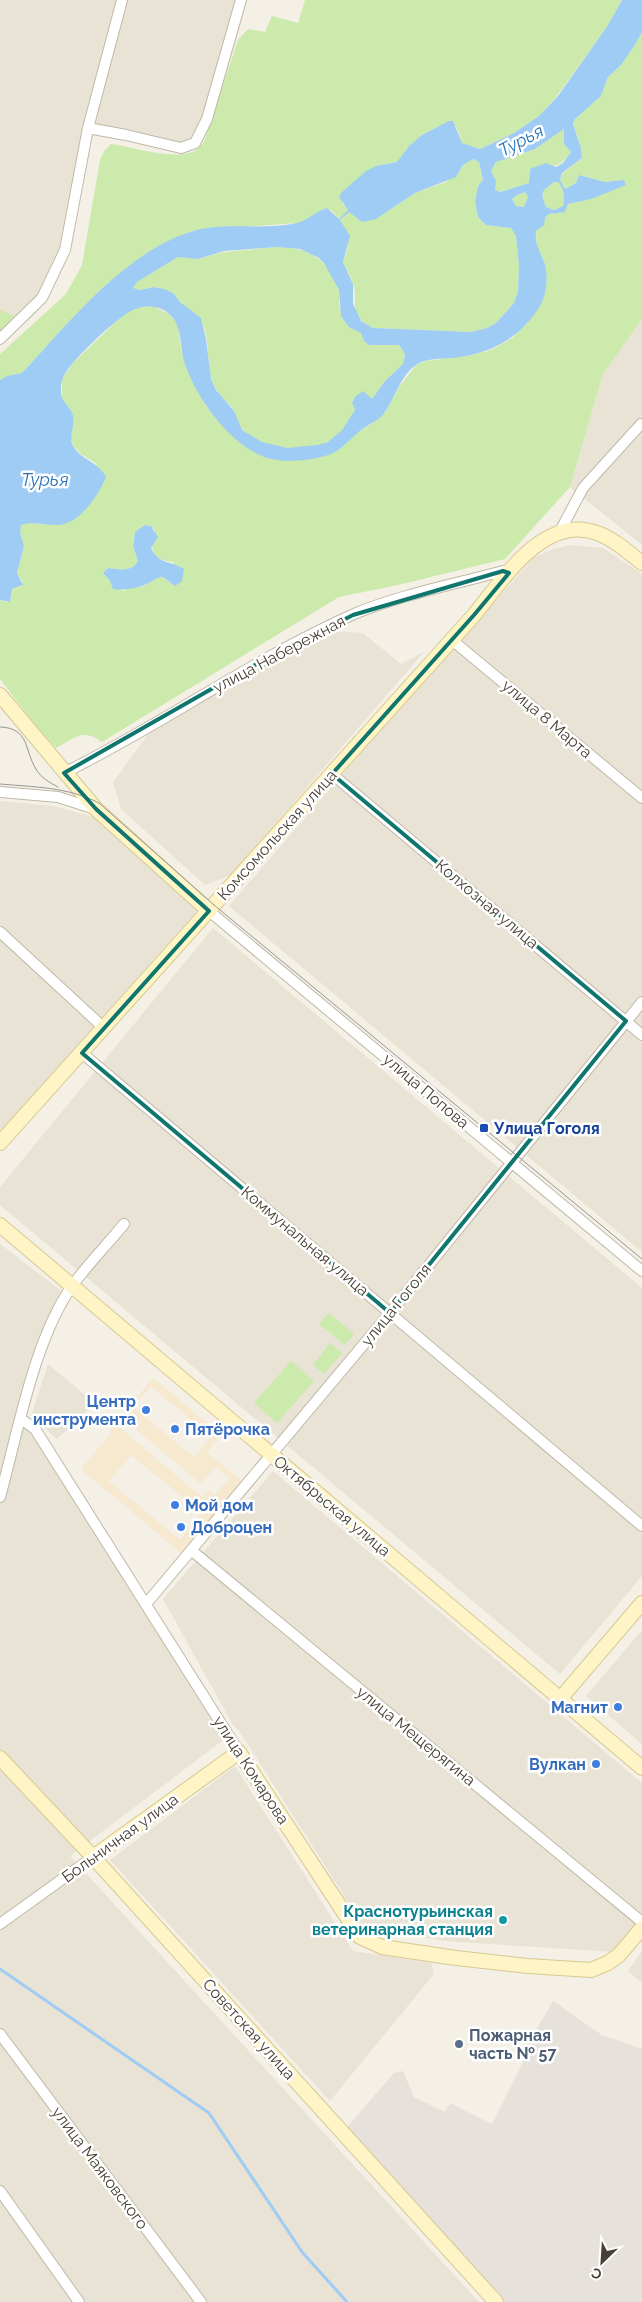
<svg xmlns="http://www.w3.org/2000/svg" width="642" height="2302" font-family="Raleway,sans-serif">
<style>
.residential{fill:#e8e3d4}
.commercial{fill:#f7e9d0;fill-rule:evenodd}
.industrial{fill:#e6e2db}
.green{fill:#cbeaac;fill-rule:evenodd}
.water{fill:#9fccf4;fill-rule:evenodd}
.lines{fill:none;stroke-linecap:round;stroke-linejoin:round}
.stream{stroke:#9fccf4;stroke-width:3}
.street-casing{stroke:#c0b9a8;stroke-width:12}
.secondary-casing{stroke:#d7c893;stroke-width:16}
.street{stroke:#fff;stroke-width:10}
.secondary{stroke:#fff4c5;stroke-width:14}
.tram{stroke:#969696;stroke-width:1}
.marked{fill:none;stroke:#0f766e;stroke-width:4;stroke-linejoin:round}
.transit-dot{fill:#1a4fb4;stroke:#fff;stroke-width:2}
.shop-dot{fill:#3f7fe0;stroke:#fff;stroke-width:2}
.culture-dot{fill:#0f9aa8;stroke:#fff;stroke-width:2}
.service-dot{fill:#5c6f8a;stroke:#fff;stroke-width:2}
.labels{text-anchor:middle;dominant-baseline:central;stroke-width:5;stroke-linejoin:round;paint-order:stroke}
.street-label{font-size:16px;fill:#474135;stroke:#fff}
.transit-label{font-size:16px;font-weight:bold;fill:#164399;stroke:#fff;text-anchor:start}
.shop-label{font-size:16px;font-weight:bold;fill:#366cbe;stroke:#fff;text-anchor:end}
.culture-label{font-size:16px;font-weight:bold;fill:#0d838f;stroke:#fff;text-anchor:end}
.service-label{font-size:16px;font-weight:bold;fill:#4e5e75;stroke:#fff;text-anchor:start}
.water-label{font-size:18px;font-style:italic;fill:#2874b9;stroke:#fff}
</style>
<rect width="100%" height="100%" fill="#f4f0e6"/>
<!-- residential -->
<path class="residential" d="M 0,0 L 241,0 L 195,143 L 181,148 L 88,128 L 65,250 L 42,298 L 0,339 Z
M 642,319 L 642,545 L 570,487 L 603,374 Z
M 570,545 L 603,548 L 642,574 L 642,1252 L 229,906 L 441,660 L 535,557 L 553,549 Z
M 332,631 L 363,633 L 401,664 L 424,652 L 231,875 L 205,885 L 121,809 L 113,782 L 152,729 L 241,678 Z
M 0,801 L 53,806 L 98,818 L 197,911 L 0,1131 Z
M 213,928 L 642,1288 L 642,1576 L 560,1674 L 0,1205 L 0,1187 Z
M 0,1244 L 64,1293 L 16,1422 L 33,1436 L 149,1617 L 220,1734 L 222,1741 L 70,1856 L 479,2302 L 0,2302 Z
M 48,1364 L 95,1403 L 57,1439 L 31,1416 Z
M 273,1471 L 642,1783 L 642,1917 L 613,1952 L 444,1941 L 364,1927 L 240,1732 L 233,1725 L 163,1599 Z
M 642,1630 L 642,1744 L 586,1696 Z
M 235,1766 L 353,1951 L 431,1963 L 434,1974 L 330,2101 L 110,1860 Z
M 642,1951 L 642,1983 L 628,1971 Z"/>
<!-- commercial -->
<path class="commercial" d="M 153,1378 L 221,1434 L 207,1452 L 242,1481 L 182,1554 L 81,1469 L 112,1432 L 110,1430 ZM 151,1386 L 211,1437 L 194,1457 L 133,1407 ZM 125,1420 L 201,1484 L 216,1466 L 229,1478 L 215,1495 L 208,1490 L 202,1497 L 119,1427 ZM 131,1455 L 202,1513 L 180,1540 L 109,1481 Z"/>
<!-- industrial -->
<path class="industrial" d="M 553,2001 L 602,2035 L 642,2049 L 642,2302 L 504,2302 L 493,2294 L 346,2128 L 394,2073 L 403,2071 L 414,2097 L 445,2112 L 450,2103 L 492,2124 L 527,2054 L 521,2051 L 532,2037 Z"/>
<!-- green -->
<path class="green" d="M 305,0 L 622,0 L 608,25 L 557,96 L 539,116 L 514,133 L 480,149 L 462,143 L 456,126 L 437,127 L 422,135 L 406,149 L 401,159 L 397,162 L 376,166 L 342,203 L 349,210 L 339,219 L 331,210 L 323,209 L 310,219 L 297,223 L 192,231 C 122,260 72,319 22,373 L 7,376 L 0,380 L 0,354 L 66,294 L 82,265 L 100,160 L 105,150 L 111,144 C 133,147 171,160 192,152 C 196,151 201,145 204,142 L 238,40 L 248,29 L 265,32 L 272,16 L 298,23 Z
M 642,32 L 642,319 L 603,374 L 570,487 L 505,559 L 398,585 L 339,597 L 102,742 C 82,728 75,738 56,748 L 32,721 L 0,679 L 0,600 L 6,602 L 11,600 L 12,589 L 21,586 L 23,582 L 17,573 L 24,546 L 20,532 L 21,525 L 27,523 L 58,525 L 97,464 L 81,454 L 73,446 L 71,438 L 74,421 L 73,414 L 62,401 L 62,379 L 74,362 L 122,316 L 135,308 L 153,306 L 169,314 L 174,320 L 178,326 L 181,349 L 191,378 L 206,406 L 237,441 L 271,459 L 294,460 L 327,455 L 339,449 L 350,438 L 378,419 L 386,411 L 399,387 L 416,365 L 426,361 L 472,355 L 491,350 L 512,338 L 528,323 L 544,260 L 537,248 L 536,231 C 544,224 542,220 549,214 L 553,214 L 568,204 L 591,199 L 624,180 L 605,182 L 579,175 L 576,183 L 565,189 L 560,180 L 562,174 L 582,158 L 581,148 L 573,123 L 575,119 L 601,96 L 608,77 L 621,65 ZM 145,525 L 151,526 L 155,530 C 150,551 150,560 174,562 L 170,583 L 163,577 C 155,577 151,583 144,586 C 136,589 130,586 123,591 L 113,585 L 103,573 L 108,568 C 119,569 131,573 138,561 L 133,546 L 134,535 Z
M 564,129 L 564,144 L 571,152 C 558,170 550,167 530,169 L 529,183 L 499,192 L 495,190 L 491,171 L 496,162 L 535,149 Z
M 473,159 L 479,162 L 483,180 L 478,186 L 475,202 L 478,217 L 486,225 L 511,228 L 516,236 L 519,265 L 518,291 L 514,303 L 496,323 L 487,328 L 471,332 L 373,328 C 344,312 360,306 353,284 C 351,276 346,269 343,262 L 348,247 L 340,220 L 349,211 L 358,219 L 387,212 L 415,193 L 446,182 L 460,171 L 463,165 Z
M 554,182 L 558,182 C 564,190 565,196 563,206 L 554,210 L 546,207 C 540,192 541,192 554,182 Z
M 525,192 L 528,197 L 524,207 L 516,206 L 512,199 L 517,195 Z
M 277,247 C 311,248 328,259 339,291 C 341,295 339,298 339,303 C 340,315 350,328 361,333 L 364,341 L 369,345 L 399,345 L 405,354 L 403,364 L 385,381 L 372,399 L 367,395 L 352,400 L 355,410 C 350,420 344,430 335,437 C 311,456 263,452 243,430 C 237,424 237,416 233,409 C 228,402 220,397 216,389 C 202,367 215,332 195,313 C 193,311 189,310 186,307 C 176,298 169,289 155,287 C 147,286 141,293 133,288 L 133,285 L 137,282 L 178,257 L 198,259 L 224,252 Z
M 0,310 L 14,316 L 0,331 Z
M 329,1313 L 354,1334 L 345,1345 L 319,1324 Z
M 330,1343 L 342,1353 L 324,1374 L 313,1365 Z
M 291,1361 L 314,1381 L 277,1423 L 254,1403 Z"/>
<!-- water -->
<path class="water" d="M 622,0 L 642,0 L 642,32 L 634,46 L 621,65 L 608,77 L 601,96 L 575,119 L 573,124 L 581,148 L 582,158 L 562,173 L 560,180 L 565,189 L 576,183 L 579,175 L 605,182 L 624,180 L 626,185 L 591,199 L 568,204 L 565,212 L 549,214 L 545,218 L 544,225 L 536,231 C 535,243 538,248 543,259 C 549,272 547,294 540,306 C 520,339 489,354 453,358 C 441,359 426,358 416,365 C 401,375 395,398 385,412 C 380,420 371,423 364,428 C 354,435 345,446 335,452 C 321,460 287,463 272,459 C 233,451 195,397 184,361 C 180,347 182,330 173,318 C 162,304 143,304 129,312 C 114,321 73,359 65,374 C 62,378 61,384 61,388 C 60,403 69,404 73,415 C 76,425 68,436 73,446 C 81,460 99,462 106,477 C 98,496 79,526 55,525 C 44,525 32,521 21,525 L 20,532 L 24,546 L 17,573 L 23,585 L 12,589 L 10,602 L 0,600 L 0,380 L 7,376 L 22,373 C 69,323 123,254 190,232 C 224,221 262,231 297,223 C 309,220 316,211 327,208 L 339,219 L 348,210 L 339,197 L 342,192 L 366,171 L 376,166 L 397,162 L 409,146 L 422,135 L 449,121 L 453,121 L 462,143 L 480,149 L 514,133 L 539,116 L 558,96 L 608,25 ZM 564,129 L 564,144 L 571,152 L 563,163 L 556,167 L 546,163 L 530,169 L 529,183 L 500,192 L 495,190 L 496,181 L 491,171 L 496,162 L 535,149 ZM 473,159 L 479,162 L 483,180 L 478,186 L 475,202 L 478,217 L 486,225 L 511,228 L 516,236 L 519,265 L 518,291 L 514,303 L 496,323 L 487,328 L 471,332 L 373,328 L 361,321 L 353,304 L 353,284 L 343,262 L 350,236 L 340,220 L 349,212 L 362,222 L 376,219 L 415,193 L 456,177 L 463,165 ZM 554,182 L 558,182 C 564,189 565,197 563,206 L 554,210 L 546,207 C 540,192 541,192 554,182 ZM 525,192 L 528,197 L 524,207 L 516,206 L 512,199 L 517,195 ZM 277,247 L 300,249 L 319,258 L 324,263 L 339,290 L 341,316 L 349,327 L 361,333 L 364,341 L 369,345 L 399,345 L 405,354 L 403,364 L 385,381 L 372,399 L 363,391 L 356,396 L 352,402 L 355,410 L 342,430 L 328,442 L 318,445 L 287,448 L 262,442 L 242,430 L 234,411 L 216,390 L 211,379 L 206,339 L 201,318 L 180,302 L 173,293 L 164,289 L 154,287 L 140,290 L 133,288 L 137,282 L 178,257 L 198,259 L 224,251 Z
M 145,525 L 151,526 L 158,537 L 151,548 C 159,565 170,560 184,569 L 182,581 L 175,586 L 163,577 C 156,577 152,582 145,585 C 139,588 119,591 113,589 L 110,581 L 103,573 L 108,568 C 119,569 131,573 138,561 L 133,546 L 135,532 Z"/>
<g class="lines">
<!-- stream -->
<path class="stream" d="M 0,1969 L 209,2113 L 302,2252 L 347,2302"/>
<defs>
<path id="street" d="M 88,128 L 126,135 L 181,148 L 195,143 L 207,119 L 241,0
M 0,339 L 42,298 L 65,250 L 88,128 L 122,0
M 559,533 L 583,488 L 641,424
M 452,640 L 642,798
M 64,773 C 163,724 253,659 354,614 C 399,595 455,584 503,571 L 509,573
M 332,774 L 642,1035
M 0,792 L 58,797 L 95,809
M 209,911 L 642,1271
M 0,932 L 104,1028
M 82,1053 L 642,1526
M 21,1419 L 35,1429 L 239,1752
M 0,1497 C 18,1432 34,1340 72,1286 C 88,1264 107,1245 124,1224
M 191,1550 L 642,1922
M 146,1604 L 390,1313 L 642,1002
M 0,1924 L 93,1857
M 0,2034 L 201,2302
M 0,2191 L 79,2302"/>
<path id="secondary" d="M 0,695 L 96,809 L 209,911
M 0,1143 L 474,615 C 502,581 544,513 597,533 C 614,539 628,552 642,563
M 0,1225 L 642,1768
M 560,1699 L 642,1603
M 0,1758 L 93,1857 L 496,2302
M 93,1857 L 239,1752 L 360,1937 L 382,1947 L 456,1958 L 528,1966 L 591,1970 L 608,1963 L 619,1955 L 642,1928"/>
</defs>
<!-- street casing -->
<use href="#street" class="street-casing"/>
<!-- secondary casing -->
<use href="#secondary" class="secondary-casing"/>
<!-- street -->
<use href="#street" class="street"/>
<!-- secondary -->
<use href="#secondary" class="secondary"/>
<!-- tram -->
<path class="tram" d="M 0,727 C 30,728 24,750 36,769 C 41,778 49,782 58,787
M 0,784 C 34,787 68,787 99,803 L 214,905 L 642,1259"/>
</g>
<!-- marked area -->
<path class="marked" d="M 503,571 L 509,573 L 474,615 L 332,774 L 626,1021 L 390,1313 L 82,1053 L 209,911 L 96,809 L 64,773 L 243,671 L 353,615 Z"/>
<!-- markers -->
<rect class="transit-dot" x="479" y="1123" width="10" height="10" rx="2.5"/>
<g class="shop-dot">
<circle cx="146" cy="1410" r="5"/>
<circle cx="175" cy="1429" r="5"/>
<circle cx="175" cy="1505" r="5"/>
<circle cx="181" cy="1527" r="5"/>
<circle cx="618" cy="1707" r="5"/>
<circle cx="596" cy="1764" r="5"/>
</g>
<circle class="culture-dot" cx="503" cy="1920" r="5"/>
<circle class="service-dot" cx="459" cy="2044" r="5"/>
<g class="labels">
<!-- street labels -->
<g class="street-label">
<text transform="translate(279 654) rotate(-28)">улица Набережная</text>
<text transform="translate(547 719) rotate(40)">улица 8 Марта</text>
<text transform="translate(277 835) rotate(-48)">Комсомольская улица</text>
<text transform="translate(487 904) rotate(40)">Колхозная улица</text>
<text transform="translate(426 1091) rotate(40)">улица Попова</text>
<text transform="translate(305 1241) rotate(40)">Коммунальная улица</text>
<text transform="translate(396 1305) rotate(-51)">улица Гоголя</text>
<text transform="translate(332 1506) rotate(40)">Октябрьская улица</text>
<text transform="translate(416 1736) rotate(39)">улица Мещерягина</text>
<text transform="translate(251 1770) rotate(57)">улица Комарова</text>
<text transform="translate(120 1838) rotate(-36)">Больничная улица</text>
<text transform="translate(249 2029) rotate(48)">Советская улица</text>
<text transform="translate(100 2168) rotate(53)">улица Маяковского</text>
</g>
<!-- transit labels -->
<g class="transit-label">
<text x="494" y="1128">Улица Гоголя</text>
</g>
<!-- shop labels -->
<g class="shop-label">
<text x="136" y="1401">Центр<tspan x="136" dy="18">инструмента</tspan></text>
<text x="185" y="1429" text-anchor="start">Пятёрочка</text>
<text x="185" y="1505" text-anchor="start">Мой дом</text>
<text x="191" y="1527" text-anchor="start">Доброцен</text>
<text x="608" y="1707">Магнит</text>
<text x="586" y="1764">Вулкан</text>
</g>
<!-- culture labels -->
<g class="culture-label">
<text x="493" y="1911">Краснотурьинская<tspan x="493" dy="18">ветеринарная станция</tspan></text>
</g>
<!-- service labels -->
<g class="service-label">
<text x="469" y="2035">Пожарная<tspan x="469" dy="18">часть № 57</tspan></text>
</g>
<!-- water labels -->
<g class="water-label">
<text transform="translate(521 140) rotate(-28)">Турья</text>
<text x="45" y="479">Турья</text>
</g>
</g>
<!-- north arrow -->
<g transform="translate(602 2262) rotate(205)" stroke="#ffffff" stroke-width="4" paint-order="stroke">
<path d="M0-4L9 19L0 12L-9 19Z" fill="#474135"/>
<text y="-8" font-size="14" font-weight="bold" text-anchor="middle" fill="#474135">С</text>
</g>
</svg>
